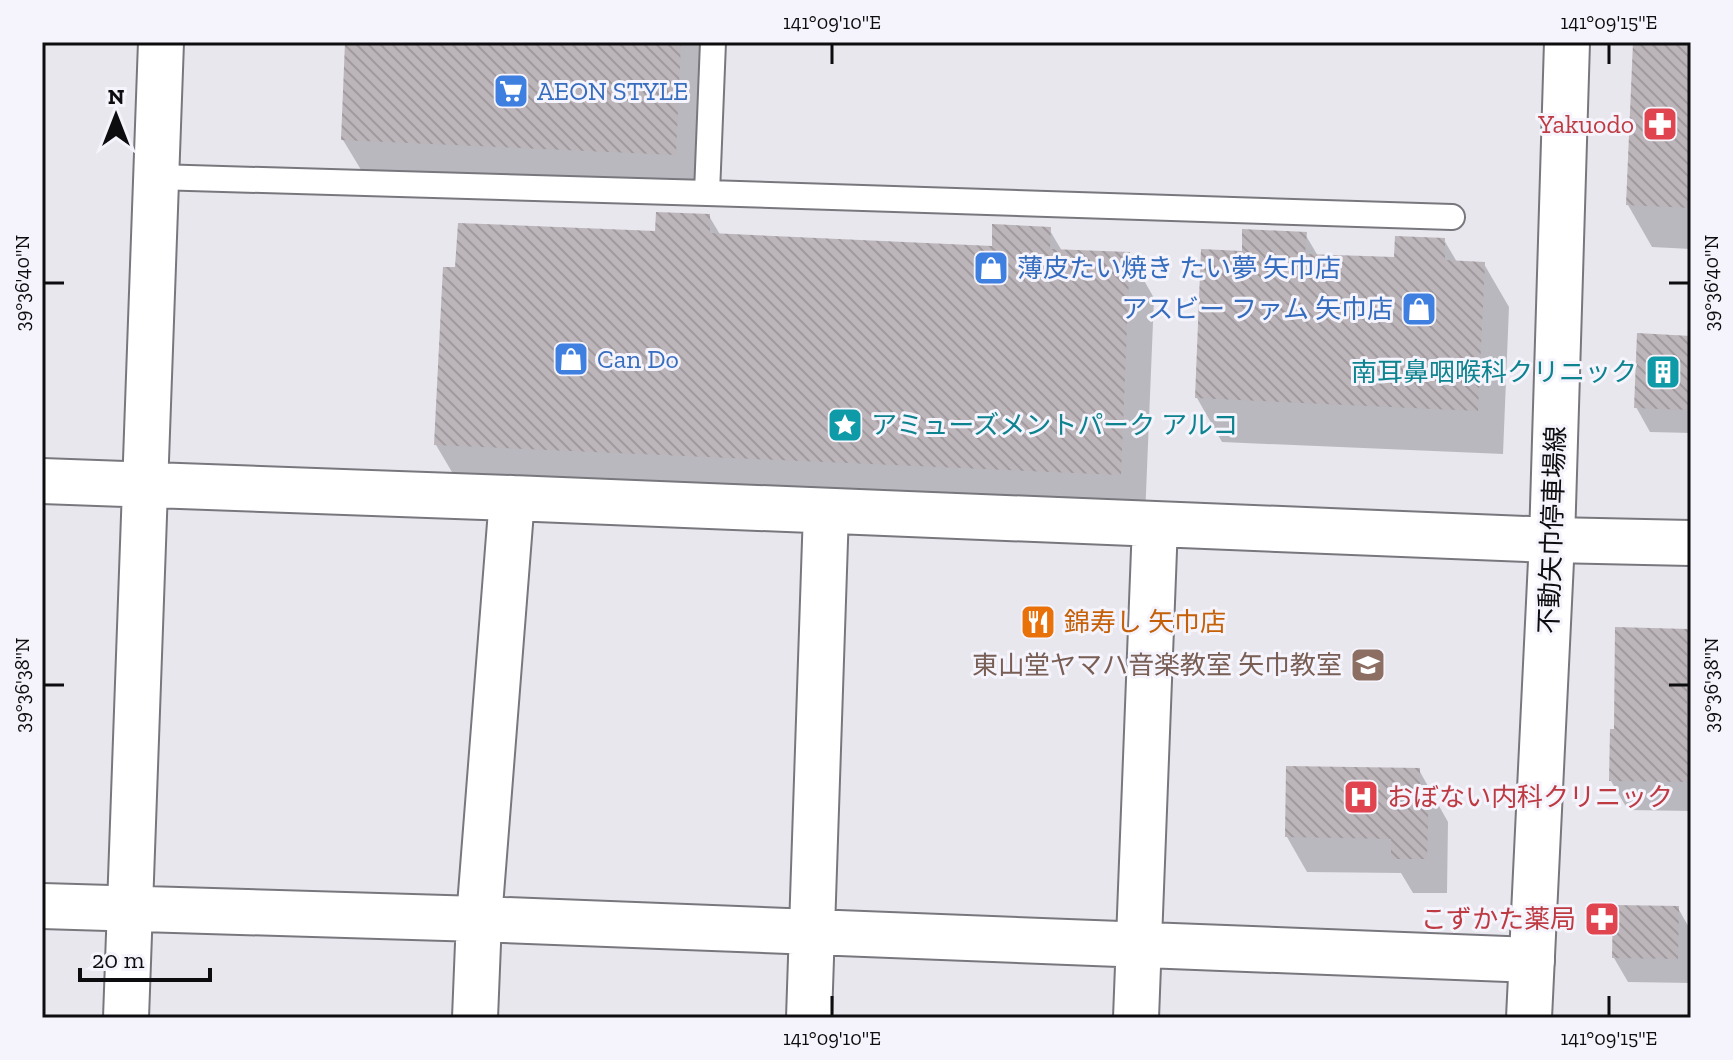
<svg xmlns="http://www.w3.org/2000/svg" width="1733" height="1060" font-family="'Zilla Slab','Noto Sans JP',serif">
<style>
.shadow{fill:#0003}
.building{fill:url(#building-back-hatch)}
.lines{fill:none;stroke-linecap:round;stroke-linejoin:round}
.service-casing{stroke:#78777d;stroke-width:28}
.minor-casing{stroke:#78777d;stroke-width:48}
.secondary-casing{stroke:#78777d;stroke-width:48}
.service{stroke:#fff;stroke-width:24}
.minor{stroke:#fff;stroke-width:44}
.secondary{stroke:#fff;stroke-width:44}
.ticks{fill:none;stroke:#0d0d0f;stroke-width:3}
.labels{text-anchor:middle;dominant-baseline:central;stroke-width:6;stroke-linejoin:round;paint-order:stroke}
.shop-label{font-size:26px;fill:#366cbe;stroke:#f5f4fc;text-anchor:start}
.health-label{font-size:26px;fill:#be3a42;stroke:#f5f4fc;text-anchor:end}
.culture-label{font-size:26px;fill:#0d838f;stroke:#f5f4fc;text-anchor:end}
.street-label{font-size:26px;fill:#0d0d0f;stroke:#f5f4fc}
.food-label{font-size:26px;fill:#c56008;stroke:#f5f4fc;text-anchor:start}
.education-label{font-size:26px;fill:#785e54;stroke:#f5f4fc;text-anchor:end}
.neatline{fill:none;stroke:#0d0d0f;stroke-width:3}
.ticks-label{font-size:20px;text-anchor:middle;fill:#0d0d0f}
</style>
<defs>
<pattern id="building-back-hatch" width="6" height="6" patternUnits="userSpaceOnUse" patternTransform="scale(2)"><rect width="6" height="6" fill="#bcb5b9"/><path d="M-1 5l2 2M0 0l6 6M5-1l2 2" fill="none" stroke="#a09a9e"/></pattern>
</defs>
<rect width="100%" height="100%" fill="#e8e7ee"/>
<!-- shadow -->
<path class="shadow" d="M 347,42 L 707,42 L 700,198 L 369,183 L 343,140 Z
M 1635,42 L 1691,42 L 1691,249 L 1652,247 L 1628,205 Z
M 709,216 L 721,236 L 994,249 L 1049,229 L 1062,251 L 1129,254 L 1154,298 L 1145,518 L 462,489 L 436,445 L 457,269 L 657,233 Z
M 1305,234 L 1318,256 L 1396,259 L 1444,240 L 1457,262 L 1484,264 L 1509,307 L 1503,454 L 1222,442 L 1197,398 L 1244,253 Z
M 1691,338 L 1691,433 L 1650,432 L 1636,407 Z
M 1687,631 L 1691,637 L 1691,811 L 1628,810 L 1611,781 L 1616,731 Z
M 1419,770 L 1448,822 L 1447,893 L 1413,893 L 1401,873 L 1307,872 L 1287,837 Z
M 1678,908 L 1691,931 L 1691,983 L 1628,982 L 1614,958 Z"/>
<!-- building -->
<path class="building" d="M 345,42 L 681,42 L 676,155 L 341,140 Z
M 1633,42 L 1691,42 L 1691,208 L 1626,205 Z
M 656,212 L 710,214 L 710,233 L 992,246 L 992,224 L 1051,227 L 1050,249 L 1130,252 L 1121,475 L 434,445 L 443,267 L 455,267 L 458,223 L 655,231 Z
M 1242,229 L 1307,232 L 1305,254 L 1394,257 L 1395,236 L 1445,238 L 1445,260 L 1485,262 L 1478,411 L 1195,398 L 1201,249 L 1242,251 Z
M 1637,333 L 1691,336 L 1691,410 L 1634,408 Z
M 1615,627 L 1688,629 L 1687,730 L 1691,730 L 1691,782 L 1609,781 L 1610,729 L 1614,729 Z
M 1286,766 L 1420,768 L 1420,785 L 1429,785 L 1427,859 L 1391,859 L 1391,839 L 1285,837 Z
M 1613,905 L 1679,906 L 1678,959 L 1612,958 Z"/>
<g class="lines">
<defs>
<path id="service" d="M 156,177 L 707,193 L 713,42
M 707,193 L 1452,217"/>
<path id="minor" d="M 42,481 L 512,498 L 1552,540 L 1691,543
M 42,906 L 479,919 L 1532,960
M 126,1018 L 161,42
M 475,1018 L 479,919 L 512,498
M 809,1018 L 826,511
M 1136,1018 L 1155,524"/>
<path id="secondary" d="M 1529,1018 L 1552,540 L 1567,42"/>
</defs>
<!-- service casing -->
<use href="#service" class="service-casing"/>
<!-- minor casing -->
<use href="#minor" class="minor-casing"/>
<!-- secondary casing -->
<use href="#secondary" class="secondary-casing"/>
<!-- service -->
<use href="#service" class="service"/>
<!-- minor -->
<use href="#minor" class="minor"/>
<!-- secondary -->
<use href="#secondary" class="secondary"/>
</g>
<!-- ticks -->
<path class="ticks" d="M 832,44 L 832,64M 1609,44 L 1609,64M 44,283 L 64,283M 1669,283 L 1689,283M 44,685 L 64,685M 1669,685 L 1689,685M 832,996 L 832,1016M 1609,996 L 1609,1016"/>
<!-- icons -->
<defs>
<symbol id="supermarket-square" viewBox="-11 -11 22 22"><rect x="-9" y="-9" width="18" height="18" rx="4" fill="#3f7fe0" stroke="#f5f4fc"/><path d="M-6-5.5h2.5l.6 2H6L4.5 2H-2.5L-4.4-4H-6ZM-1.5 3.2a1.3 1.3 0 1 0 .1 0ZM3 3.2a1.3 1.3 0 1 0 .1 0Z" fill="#fff"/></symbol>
<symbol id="pharmacy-square" viewBox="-11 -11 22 22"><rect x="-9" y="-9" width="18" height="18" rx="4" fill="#e0444e" stroke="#f5f4fc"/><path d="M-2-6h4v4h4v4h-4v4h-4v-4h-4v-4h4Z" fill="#fff"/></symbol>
<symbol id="shop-square" viewBox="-11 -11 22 22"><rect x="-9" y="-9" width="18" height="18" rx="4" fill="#3f7fe0" stroke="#f5f4fc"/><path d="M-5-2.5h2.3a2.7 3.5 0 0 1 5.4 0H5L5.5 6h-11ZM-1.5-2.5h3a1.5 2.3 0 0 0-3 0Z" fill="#fff"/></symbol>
<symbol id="building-square" viewBox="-11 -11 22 22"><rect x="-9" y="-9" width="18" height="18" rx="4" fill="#0f9aa8" stroke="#f5f4fc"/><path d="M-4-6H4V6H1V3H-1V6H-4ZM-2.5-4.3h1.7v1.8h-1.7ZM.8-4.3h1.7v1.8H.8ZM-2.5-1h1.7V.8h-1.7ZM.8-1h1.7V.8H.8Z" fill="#fff"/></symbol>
<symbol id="sight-square" viewBox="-11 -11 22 22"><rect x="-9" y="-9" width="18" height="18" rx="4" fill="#0f9aa8" stroke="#f5f4fc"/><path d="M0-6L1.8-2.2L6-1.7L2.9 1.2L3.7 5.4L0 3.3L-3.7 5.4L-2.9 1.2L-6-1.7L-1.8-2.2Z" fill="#fff"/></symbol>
<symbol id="restaurant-square" viewBox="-11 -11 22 22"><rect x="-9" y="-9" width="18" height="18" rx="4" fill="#e8710a" stroke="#f5f4fc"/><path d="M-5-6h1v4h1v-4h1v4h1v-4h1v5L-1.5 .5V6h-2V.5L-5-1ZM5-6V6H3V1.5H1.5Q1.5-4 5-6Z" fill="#fff"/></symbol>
<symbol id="school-square" viewBox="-11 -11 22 22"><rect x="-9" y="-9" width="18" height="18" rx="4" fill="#8d6e63" stroke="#f5f4fc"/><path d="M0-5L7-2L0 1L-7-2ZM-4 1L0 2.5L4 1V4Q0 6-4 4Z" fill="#fff"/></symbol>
<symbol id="hospital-square" viewBox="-11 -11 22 22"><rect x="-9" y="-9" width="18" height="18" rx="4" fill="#e0444e" stroke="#f5f4fc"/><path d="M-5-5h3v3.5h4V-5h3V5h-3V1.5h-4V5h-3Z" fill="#fff"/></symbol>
</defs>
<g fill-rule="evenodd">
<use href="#supermarket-square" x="491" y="71" width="40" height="40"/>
<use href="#pharmacy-square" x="1640" y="104" width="40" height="40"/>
<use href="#shop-square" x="971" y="248" width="40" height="40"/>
<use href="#shop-square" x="1399" y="289" width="40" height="40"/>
<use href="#shop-square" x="551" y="339" width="40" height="40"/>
<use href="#building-square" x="1643" y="352" width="40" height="40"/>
<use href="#sight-square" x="825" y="405" width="40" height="40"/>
<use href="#restaurant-square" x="1018" y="602" width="40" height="40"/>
<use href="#school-square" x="1348" y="645" width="40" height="40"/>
<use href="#hospital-square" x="1341" y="777" width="40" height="40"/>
<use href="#pharmacy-square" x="1582" y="899" width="40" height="40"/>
</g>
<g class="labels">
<!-- shop labels -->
<g class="shop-label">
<text x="537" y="91">AEON STYLE</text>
<text x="1017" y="268">薄皮たい焼き たい夢 矢巾店</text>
<text x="1393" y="309" text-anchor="end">アスビー ファム 矢巾店</text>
<text x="597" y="359">Can Do</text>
</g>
<!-- health labels -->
<g class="health-label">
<text x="1634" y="124">Yakuodo</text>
<text x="1387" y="797" text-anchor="start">おぼない内科クリニック</text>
<text x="1576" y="919">こずかた薬局</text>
</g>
<!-- culture labels -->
<g class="culture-label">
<text x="1637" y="372">南耳鼻咽喉科クリニック</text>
<text x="871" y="425" text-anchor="start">アミューズメントパーク アルコ</text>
</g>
<!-- street labels -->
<g class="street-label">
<text transform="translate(1552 530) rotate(-88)">不動矢巾停車場線</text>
</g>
<!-- food labels -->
<g class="food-label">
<text x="1064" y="622">錦寿し 矢巾店</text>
</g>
<!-- education labels -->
<g class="education-label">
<text x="1342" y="665">東山堂ヤマハ音楽教室 矢巾教室</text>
</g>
</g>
<!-- border -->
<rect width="1733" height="1060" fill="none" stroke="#f5f4fc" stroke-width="88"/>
<!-- north arrow -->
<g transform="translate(116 116)" stroke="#f5f4fc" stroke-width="6" paint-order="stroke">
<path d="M0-6L14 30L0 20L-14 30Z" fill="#0d0d0f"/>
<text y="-12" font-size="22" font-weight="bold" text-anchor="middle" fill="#0d0d0f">N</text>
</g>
<!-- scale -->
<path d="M80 968v12h130v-12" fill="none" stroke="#0d0d0f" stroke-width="4"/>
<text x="92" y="968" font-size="24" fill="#0d0d0f" stroke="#f5f4fc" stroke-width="6" paint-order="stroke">20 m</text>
<rect x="44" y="44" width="1645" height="972" class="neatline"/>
<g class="ticks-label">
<text x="832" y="29">141°09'10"E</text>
<text x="1609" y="29">141°09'15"E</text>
<text transform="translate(22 283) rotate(-90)" y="7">39°36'40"N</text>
<text transform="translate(1711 283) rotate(-90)" y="7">39°36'40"N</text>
<text transform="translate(22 685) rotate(-90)" y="7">39°36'38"N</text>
<text transform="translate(1711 685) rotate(-90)" y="7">39°36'38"N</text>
<text x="832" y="1045">141°09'10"E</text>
<text x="1609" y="1045">141°09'15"E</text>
</g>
</svg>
